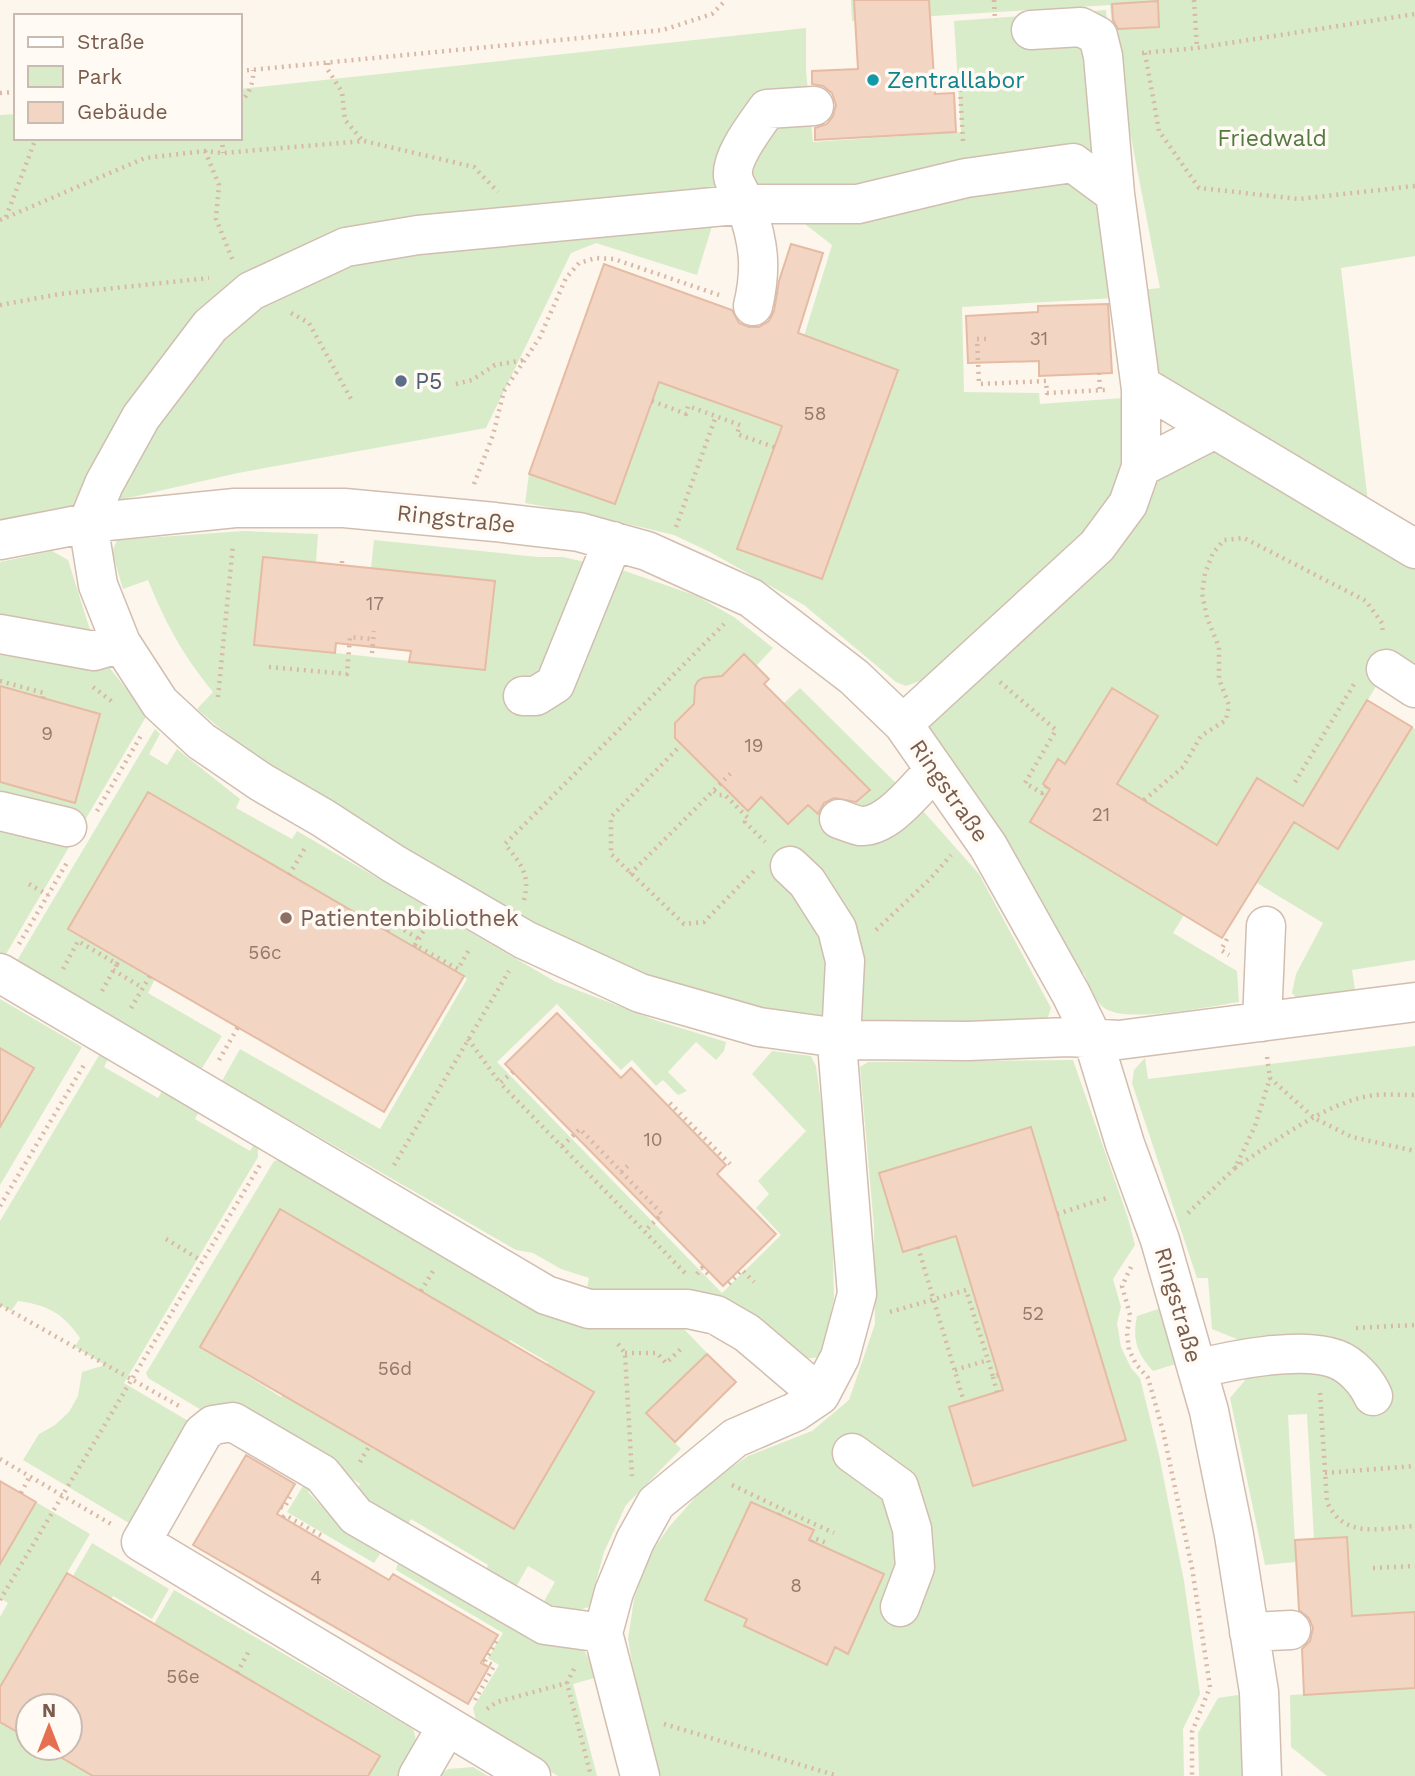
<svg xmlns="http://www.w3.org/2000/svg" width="1415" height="1776" font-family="'Work Sans',sans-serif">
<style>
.green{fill:#d8ecc9;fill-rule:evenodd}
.building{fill:#f3d5c3;stroke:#e6bba3;stroke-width:2}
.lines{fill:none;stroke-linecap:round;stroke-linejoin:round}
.minor-casing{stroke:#d1beb0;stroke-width:41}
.path{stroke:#d9b8a5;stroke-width:4.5;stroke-dasharray:2 5;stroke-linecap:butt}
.minor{stroke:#fff;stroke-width:38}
.culture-dot{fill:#0f9aa8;stroke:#fffaf3;stroke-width:2.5}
.service-dot{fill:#5c6f8a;stroke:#fffaf3;stroke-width:2.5}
.education-dot{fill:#8d6e63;stroke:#fffaf3;stroke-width:2.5}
.labels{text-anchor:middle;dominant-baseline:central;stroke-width:7;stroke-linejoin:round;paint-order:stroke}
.number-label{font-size:19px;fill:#987a6a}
.culture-label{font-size:23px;fill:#0d838f;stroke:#fffaf3;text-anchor:start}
.park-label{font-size:23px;fill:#537a41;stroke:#fffaf3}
.service-label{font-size:23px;fill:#4e5e75;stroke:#fffaf3;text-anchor:start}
.street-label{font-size:23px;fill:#7a5c4d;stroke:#fffaf3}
.education-label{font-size:23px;fill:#785e54;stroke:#fffaf3;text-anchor:start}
</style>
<rect width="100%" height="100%" fill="#fdf6ec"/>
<!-- green -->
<path class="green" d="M 851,0 L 1415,0 L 1415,256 L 1341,268 L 1369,511 L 1149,382 L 1141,290 L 1160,288 L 1115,54 L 1110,5 L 852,21 Z
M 1106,10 L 1132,297 L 962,307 L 964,392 L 1039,393 L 1040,404 L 1123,398 L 1124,443 L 1120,468 L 1112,496 L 1091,527 L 928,678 L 906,686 L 896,682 L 804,605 L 710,552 L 674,535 L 590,515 L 525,503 L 529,474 L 615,504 L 659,382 L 781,426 L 737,549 L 822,579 L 804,336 L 832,245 L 784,208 L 721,197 L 697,275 L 596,243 L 571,253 L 486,428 L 238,473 L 0,527 L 0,115 L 16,114 L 16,138 L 240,138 L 240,89 L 806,28 L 806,71 L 813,142 L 961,132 L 954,21 Z
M 1219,443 L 1415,562 L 1415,669 L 1394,657 L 1303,806 L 1257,778 L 1217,845 L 1117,784 L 1158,716 L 1112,688 L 1065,764 L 1058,759 L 1043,784 L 1050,789 L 1030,822 L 1184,915 L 1173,933 L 1237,971 L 1239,1002 C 1211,1006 1123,1025 1103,1007 C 1093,999 1089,984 1084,973 L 1077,977 L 1036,890 L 985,808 L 916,724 L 1145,478 Z
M 244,531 L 318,534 L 316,562 L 263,557 L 317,651 L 485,669 L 494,581 L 371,568 L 374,540 L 538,557 L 563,557 L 625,571 L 697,596 L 734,617 L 773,648 L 756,666 L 744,654 L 718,680 L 710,677 L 699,681 L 748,811 L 761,797 L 788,824 L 808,805 L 832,827 L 869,789 L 783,704 L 800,688 L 916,803 L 979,874 L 1051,1008 L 1048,1017 L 1036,1023 L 841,1024 L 700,997 L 576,952 L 260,762 L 197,709 L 213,692 C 182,654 166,624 148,580 L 123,589 L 112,552 L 117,540 Z
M 52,551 L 68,560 L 90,630 L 109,667 L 147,715 L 3,959 L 0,957 L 0,562 Z
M 1412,727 L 1415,729 L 1415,960 L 1352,970 L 1356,996 L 1301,1003 L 1292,993 L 1296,974 L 1323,923 L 1257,883 L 1294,822 L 1338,849 Z
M 155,729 L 160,734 L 149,754 L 167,765 L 177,749 L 240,799 L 236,808 L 292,839 L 297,831 L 556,982 L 658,1021 L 726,1042 L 724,1051 L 716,1060 L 696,1042 L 668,1072 L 687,1091 L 678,1095 L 663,1080 L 656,1086 L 632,1060 L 621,1070 L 557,1004 L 497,1062 L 722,1293 L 781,1235 L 756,1208 L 769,1194 L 758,1181 L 806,1131 L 752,1074 L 772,1051 L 811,1056 L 816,1066 L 825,1131 L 832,1216 L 834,1299 L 821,1357 L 801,1359 L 586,1293 L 589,1278 L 561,1269 L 533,1253 L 516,1250 L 222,1081 L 240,1049 L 380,1129 L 467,979 L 463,976 L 155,979 L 148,993 L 222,1036 L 199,1073 L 15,964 Z
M 0,999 L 82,1047 L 0,1185 L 0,1127 L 34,1068 L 0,1048 Z
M 1415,1046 L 1415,1612 L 1352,1616 L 1347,1537 L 1314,1539 L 1307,1414 L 1288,1415 L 1296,1562 L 1265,1565 L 1230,1398 L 1252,1372 L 1249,1344 L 1212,1329 L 1208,1278 L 1197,1278 L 1132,1083 L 1134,1070 L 1145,1058 L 1148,1079 Z
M 101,1052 L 109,1057 L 104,1067 L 158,1098 L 164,1088 L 200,1110 L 195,1119 L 250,1151 L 255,1143 L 258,1145 L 258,1157 L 124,1383 L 195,1425 L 134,1526 L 23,1460 L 39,1434 L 55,1425 L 69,1412 L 78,1396 L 82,1372 L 105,1365 L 75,1347 L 80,1338 C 63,1313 47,1305 18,1301 L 11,1311 L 0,1305 L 0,1221 Z
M 1073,1060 L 1128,1218 L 1135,1245 L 1113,1279 L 1121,1307 L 1117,1323 L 1121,1347 L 1131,1368 L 1140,1378 L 1159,1455 L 1184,1581 L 1200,1694 L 1183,1729 L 1184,1776 L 658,1776 L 640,1708 L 628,1639 L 634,1599 L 649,1556 L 669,1527 L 708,1483 L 748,1456 L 812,1431 L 849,1400 L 875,1324 L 874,1227 L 860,1067 L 868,1062 Z
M 282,1159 L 456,1261 L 680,1325 L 707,1353 L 646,1413 L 681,1449 L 626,1505 L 604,1552 L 589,1607 L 572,1612 L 543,1603 L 555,1582 L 528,1566 L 516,1587 L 485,1572 L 488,1565 L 411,1519 L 407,1526 L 356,1491 L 360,1484 L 270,1423 L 236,1403 L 203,1411 L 148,1378 L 146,1373 L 274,1161 ZM 281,1210 L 508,1343 L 510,1340 L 549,1363 L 283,1395 L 281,1397 L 200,1346 Z
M 1164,1307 L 1179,1363 L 1153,1371 C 1137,1354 1132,1339 1137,1316 Z
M 308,1478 L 313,1486 L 308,1492 L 340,1526 L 380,1554 L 374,1563 L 287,1512 Z
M 36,1502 L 90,1534 L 0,1687 L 0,1617 L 8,1603 L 0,1598 L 0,1564 Z
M 92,1543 L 169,1589 L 152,1619 L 113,1596 L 111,1599 L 73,1576 Z
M 405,1557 L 585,1652 L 598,1677 L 573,1684 L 597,1776 L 558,1776 L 478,1728 L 473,1708 L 499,1665 L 488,1658 L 503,1633 L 396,1570 L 398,1563 Z
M 174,1590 L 413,1729 C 421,1748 410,1760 401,1776 L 368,1776 L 379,1756 L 154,1624 Z
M 1415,1688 L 1415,1776 L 1327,1776 L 1291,1747 L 1290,1695 Z
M 1244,1694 L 1248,1776 L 1199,1776 L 1198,1733 L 1218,1698 Z
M 0,1722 L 28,1738 L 28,1748 L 45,1748 L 93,1776 L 0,1776 Z
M 473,1767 L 488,1776 L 439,1776 L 448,1769 Z"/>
<!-- building -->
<path class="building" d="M 854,0 L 929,0 L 935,94 L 954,93 L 956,132 L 815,140 L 815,128 L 827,124 L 833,116 L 836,105 L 832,93 L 823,86 L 812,84 L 812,71 L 858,69 Z
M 1158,1 L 1159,27 L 1118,29 L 1113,20 L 1112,4 Z
M 791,244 L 823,253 L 798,333 L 898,370 L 822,579 L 737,549 L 782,426 L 659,382 L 615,504 L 529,474 L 604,264 L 732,310 L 739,323 L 749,327 L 759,327 L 769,321 L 774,311 L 779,281 Z
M 1108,304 L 1112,373 L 1039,376 L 1039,361 L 968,363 L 966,316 L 1038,312 L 1038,306 Z
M 263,557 L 495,581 L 485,670 L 409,662 L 411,651 L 336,643 L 335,653 L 254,645 Z
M 744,654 L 769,679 L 764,684 L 870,790 L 856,802 L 834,798 L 824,803 L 818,814 L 808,805 L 788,824 L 761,797 L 748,811 L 675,738 L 675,723 L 694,704 L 695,686 L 698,681 L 703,678 L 722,676 Z
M 0,686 L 100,714 L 75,803 L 0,782 Z
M 1112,688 L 1158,716 L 1117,784 L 1217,845 L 1257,778 L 1303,806 L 1367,700 L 1412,727 L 1338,849 L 1294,822 L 1222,938 L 1030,822 L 1050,789 L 1043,784 L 1058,759 L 1065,764 Z
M 148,792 L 464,976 L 384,1112 L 68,929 Z
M 557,1013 L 621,1078 L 631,1068 L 726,1165 L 717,1174 L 776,1234 L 723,1286 L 505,1064 Z
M 0,1048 L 34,1068 L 0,1127 Z
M 1031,1127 L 1126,1440 L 973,1486 L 949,1407 L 1003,1390 L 956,1236 L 903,1252 L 879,1173 Z
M 280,1209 L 594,1392 L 514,1529 L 200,1347 Z
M 707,1354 L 736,1382 L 675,1442 L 646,1413 Z
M 246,1455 L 295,1484 L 277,1514 L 389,1580 L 393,1574 L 498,1635 L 481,1663 L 489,1667 L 468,1704 L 193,1545 Z
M 0,1481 L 36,1502 L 0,1564 Z
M 751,1502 L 814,1530 L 809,1540 L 884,1574 L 848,1654 L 835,1647 L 827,1665 L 744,1626 L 747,1619 L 705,1600 Z
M 1347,1537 L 1352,1616 L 1415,1612 L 1415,1688 L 1304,1695 L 1302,1649 L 1310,1641 L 1313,1628 L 1309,1618 L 1299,1610 L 1295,1540 Z
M 67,1573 L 380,1756 L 368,1776 L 93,1776 L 45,1748 L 70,1748 L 70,1706 L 28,1706 L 28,1738 L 0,1722 L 0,1687 Z"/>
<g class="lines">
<defs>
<path id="minor" d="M 1031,30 L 1081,27 L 1098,36 L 1103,56 L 1115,194
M 753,306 C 762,268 759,243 746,206 C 743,196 734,185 733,176 C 731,156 756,125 767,109 L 814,106
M 1141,389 L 1151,391 L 1415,549
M 1141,467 L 1215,429
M 0,540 L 88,523 L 235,508 L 344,508 L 495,522 L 579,532 L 647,551 L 751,598 L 854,677 L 903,724 L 988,846 L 1071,994 L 1093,1039 L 1125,1144 L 1160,1240 L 1209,1411 L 1234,1535 L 1259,1692 L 1262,1776
M 0,634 L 94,651 L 121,643
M 1386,669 L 1415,688
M 523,696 L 536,696 L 555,684 L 613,541
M 903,724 L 1097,546 L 1128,504 L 1141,467 L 1141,389 L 1115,194 L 1073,163 L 966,178 L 858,204 L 746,204 L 418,235 L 346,247 L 251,291 L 210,326 L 141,417 L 104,484 L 88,523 L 98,585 L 121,643 L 160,703 L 201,741 L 261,782 L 323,818 L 394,864 L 525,940 L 640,993 L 759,1027 L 853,1040 L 968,1041 L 1069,1037 L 1119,1040 L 1415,1002
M 0,811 L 67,827
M 839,819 C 845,821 854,825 860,826 C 888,828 916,788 935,770
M 0,973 L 546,1295 L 589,1309 L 688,1309 L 716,1315 L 747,1333 L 820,1395
M 1262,1022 L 1266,926
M 1197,1369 C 1232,1360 1302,1346 1336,1359 C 1352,1365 1367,1382 1373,1396
M 852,1453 L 899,1487 L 912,1529 L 915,1567 L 900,1607
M 1249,1632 L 1291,1630
M 418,1776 L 447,1726
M 531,1776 L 141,1542 L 203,1433 L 213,1425 L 233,1422 L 322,1474 L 356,1516 L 545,1625 L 603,1633
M 640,1776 L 603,1633 L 614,1592 L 635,1541 L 656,1503 L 735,1438 L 795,1412 L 820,1395 L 840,1357 L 857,1294 L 838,1056 L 841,1039 L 845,961 L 837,929 L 807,882 L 790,866"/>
</defs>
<!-- minor casing -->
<use href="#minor" class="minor-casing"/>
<!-- path -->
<path class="path" d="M 994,0 L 995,21
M 1194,0 L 1197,48
M 1142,53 L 1197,48 L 1415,14
M 1145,53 L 1159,131 L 1199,188 L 1299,199 L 1415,186
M 328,63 L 328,70 L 342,92 L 345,120 L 363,141
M 240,71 L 663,30 L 712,14 L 726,0
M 934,89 L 960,88 L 963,142
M 0,93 L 16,92
M 240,102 C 249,95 254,82 253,70
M 222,138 L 223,153
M 205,151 L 219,185 L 216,219 L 233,261
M 6,217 L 36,138
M 0,220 L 145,158 L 205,151 L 223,153 L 364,141 L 474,167 L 498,192
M 0,305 L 60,294 L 209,278
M 291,313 L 309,323 L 351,399
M 986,339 L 977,339 L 979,384 L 1046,381 L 1047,393 L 1105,390
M 1099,373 L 1100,391
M 456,384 L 472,380 L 495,365 L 524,360
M 652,401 L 686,414 L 688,406 L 740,425 L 737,434 L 774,447
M 474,484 L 493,435 L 504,391 L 540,337 L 566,278 L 579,263 L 596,258 L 614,259 L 719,295
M 676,527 L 716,416
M 342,561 L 342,565
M 372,653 L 374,631
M 269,667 L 347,674 L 350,637 L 374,639
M 0,681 L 44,693 L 43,698
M 1000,682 L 1056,730 L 1025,783 L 1042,793 L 1046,787
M 93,687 L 114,703
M 218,697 L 233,545
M 677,749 L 611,817 L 611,854 L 684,924 L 704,922 L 754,871
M 1295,782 L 1354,684
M 714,791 L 719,795 L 725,795 L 748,818 L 745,822 L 765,842
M 1144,800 L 1183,767 L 1201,736 L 1226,720 L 1229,705 L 1219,679 L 1219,647 L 1207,618 L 1202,593 L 1205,573 L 1213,553 L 1224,540 L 1244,538 L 1366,601 L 1382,623 L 1383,634
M 97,811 L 142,734
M 630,874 L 734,770
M 289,875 L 305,848
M 29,884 L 48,895
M 524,900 C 531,874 520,863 505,844 L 724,624
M 392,923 L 419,939
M 876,930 L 930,879 L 951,855
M 387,931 L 401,908
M 1227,939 L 1221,950 L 1229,955
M 19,944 L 68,861
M 415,945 L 427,925
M 414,947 L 415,945 L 458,969 L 470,948
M 63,969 L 78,941 L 117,964 L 120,958
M 113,970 L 143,988
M 102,991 L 117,964
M 131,1008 L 150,976
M 468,1039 L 500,1083
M 1267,1057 L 1270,1078 L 1314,1118 L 1352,1137 L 1415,1151
M 219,1060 L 238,1027
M 513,1072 L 500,1083 L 685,1273
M 670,1103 L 730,1164
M 562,1146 L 580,1129 L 662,1214 L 645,1231
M 394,1165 L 509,971
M 1235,1168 C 1274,1142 1329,1100 1376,1095 C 1389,1094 1402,1095 1415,1095
M 621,1172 L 629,1165
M 0,1206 L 84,1065
M 1188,1213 L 1235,1168 L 1255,1126 L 1270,1078
M 1057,1214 L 1107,1198
M 166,1239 L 202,1261
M 918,1247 L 964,1402
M 1131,1267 L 1122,1286 L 1130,1315 L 1127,1333 L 1129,1350 L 1136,1364 L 1148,1378 L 1163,1431 L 1192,1568 L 1210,1687 L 1192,1732 L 1192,1776
M 697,1274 L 702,1268 L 710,1276
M 729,1284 L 742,1270 L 754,1282
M 421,1291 L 433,1271
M 0,1305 L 179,1406
M 890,1312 L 966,1290 L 988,1360
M 1356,1328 L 1415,1325
M 618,1344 L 625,1353 L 632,1476
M 625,1353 L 657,1353 L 666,1363 L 683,1347
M 955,1370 L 988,1360 L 993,1377 L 998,1375
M 993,1377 L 997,1392
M 1320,1393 L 1327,1502 C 1344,1540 1381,1528 1415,1526
M 0,1459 L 111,1524
M 360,1462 L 370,1445
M 1325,1473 L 1415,1466
M 732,1485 L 782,1509
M 21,1493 L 30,1476
M 281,1507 L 284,1508 L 290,1497
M 779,1515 L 782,1509 L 834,1533
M 283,1517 L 285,1515 L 324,1537
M 812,1542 L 814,1538 L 829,1544
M 1373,1568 L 1415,1566
M 0,1600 L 260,1165
M 574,1669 L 567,1683 L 591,1776
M 237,1673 L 250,1649
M 475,1700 L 494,1666 L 485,1661 L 498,1638
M 487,1709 L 497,1702 L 567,1683
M 664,1724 L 838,1776"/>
<!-- minor -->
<use href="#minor" class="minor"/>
</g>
<!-- markers -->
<circle class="culture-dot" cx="873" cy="80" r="7"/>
<circle class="service-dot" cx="401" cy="381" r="7"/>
<circle class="education-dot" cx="286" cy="918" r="7"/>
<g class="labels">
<!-- number labels -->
<g class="number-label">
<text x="1039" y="338">31</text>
<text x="815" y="413">58</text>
<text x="375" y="603">17</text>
<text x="47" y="733">9</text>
<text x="754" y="745">19</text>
<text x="1101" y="814">21</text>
<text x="265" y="952">56c</text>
<text x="653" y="1139">10</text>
<text x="1033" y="1313">52</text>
<text x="395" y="1368">56d</text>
<text x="316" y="1577">4</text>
<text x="796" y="1585">8</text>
<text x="183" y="1676">56e</text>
</g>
<!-- culture labels -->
<g class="culture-label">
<text x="887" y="80">Zentrallabor</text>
</g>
<!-- park labels -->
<g class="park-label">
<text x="1272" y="138">Friedwald</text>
</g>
<!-- service labels -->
<g class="service-label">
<text x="415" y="381">P5</text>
</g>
<!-- street labels -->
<g class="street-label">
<text transform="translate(456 519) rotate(6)">Ringstraße</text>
<text transform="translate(949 791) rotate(55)">Ringstraße</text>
<text transform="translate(1178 1305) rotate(74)">Ringstraße</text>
</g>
<!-- education labels -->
<g class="education-label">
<text x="300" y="918">Patientenbibliothek</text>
</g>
</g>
<!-- legend -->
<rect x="14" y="14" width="228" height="126" fill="#fffaf3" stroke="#cabbb1" stroke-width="2"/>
<rect x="28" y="37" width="35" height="10" fill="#ffffff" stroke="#cabbb1" stroke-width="2"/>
<text x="77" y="49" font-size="21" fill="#7a5c4d">Straße</text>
<rect x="28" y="66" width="35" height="21" fill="#d8ecc9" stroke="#cabbb1" stroke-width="2"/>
<text x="77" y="84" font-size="21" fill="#7a5c4d">Park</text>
<rect x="28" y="102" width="35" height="21" fill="#f3d5c3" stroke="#cabbb1" stroke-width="2"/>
<text x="77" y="119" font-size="21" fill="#7a5c4d">Gebäude</text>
<!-- north arrow -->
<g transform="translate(49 1727)"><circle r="33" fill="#fffaf3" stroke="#cabbb1" stroke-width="2"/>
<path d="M0-5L12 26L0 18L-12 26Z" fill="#e76f51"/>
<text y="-10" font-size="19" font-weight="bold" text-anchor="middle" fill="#7a5c4d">N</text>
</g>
</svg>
